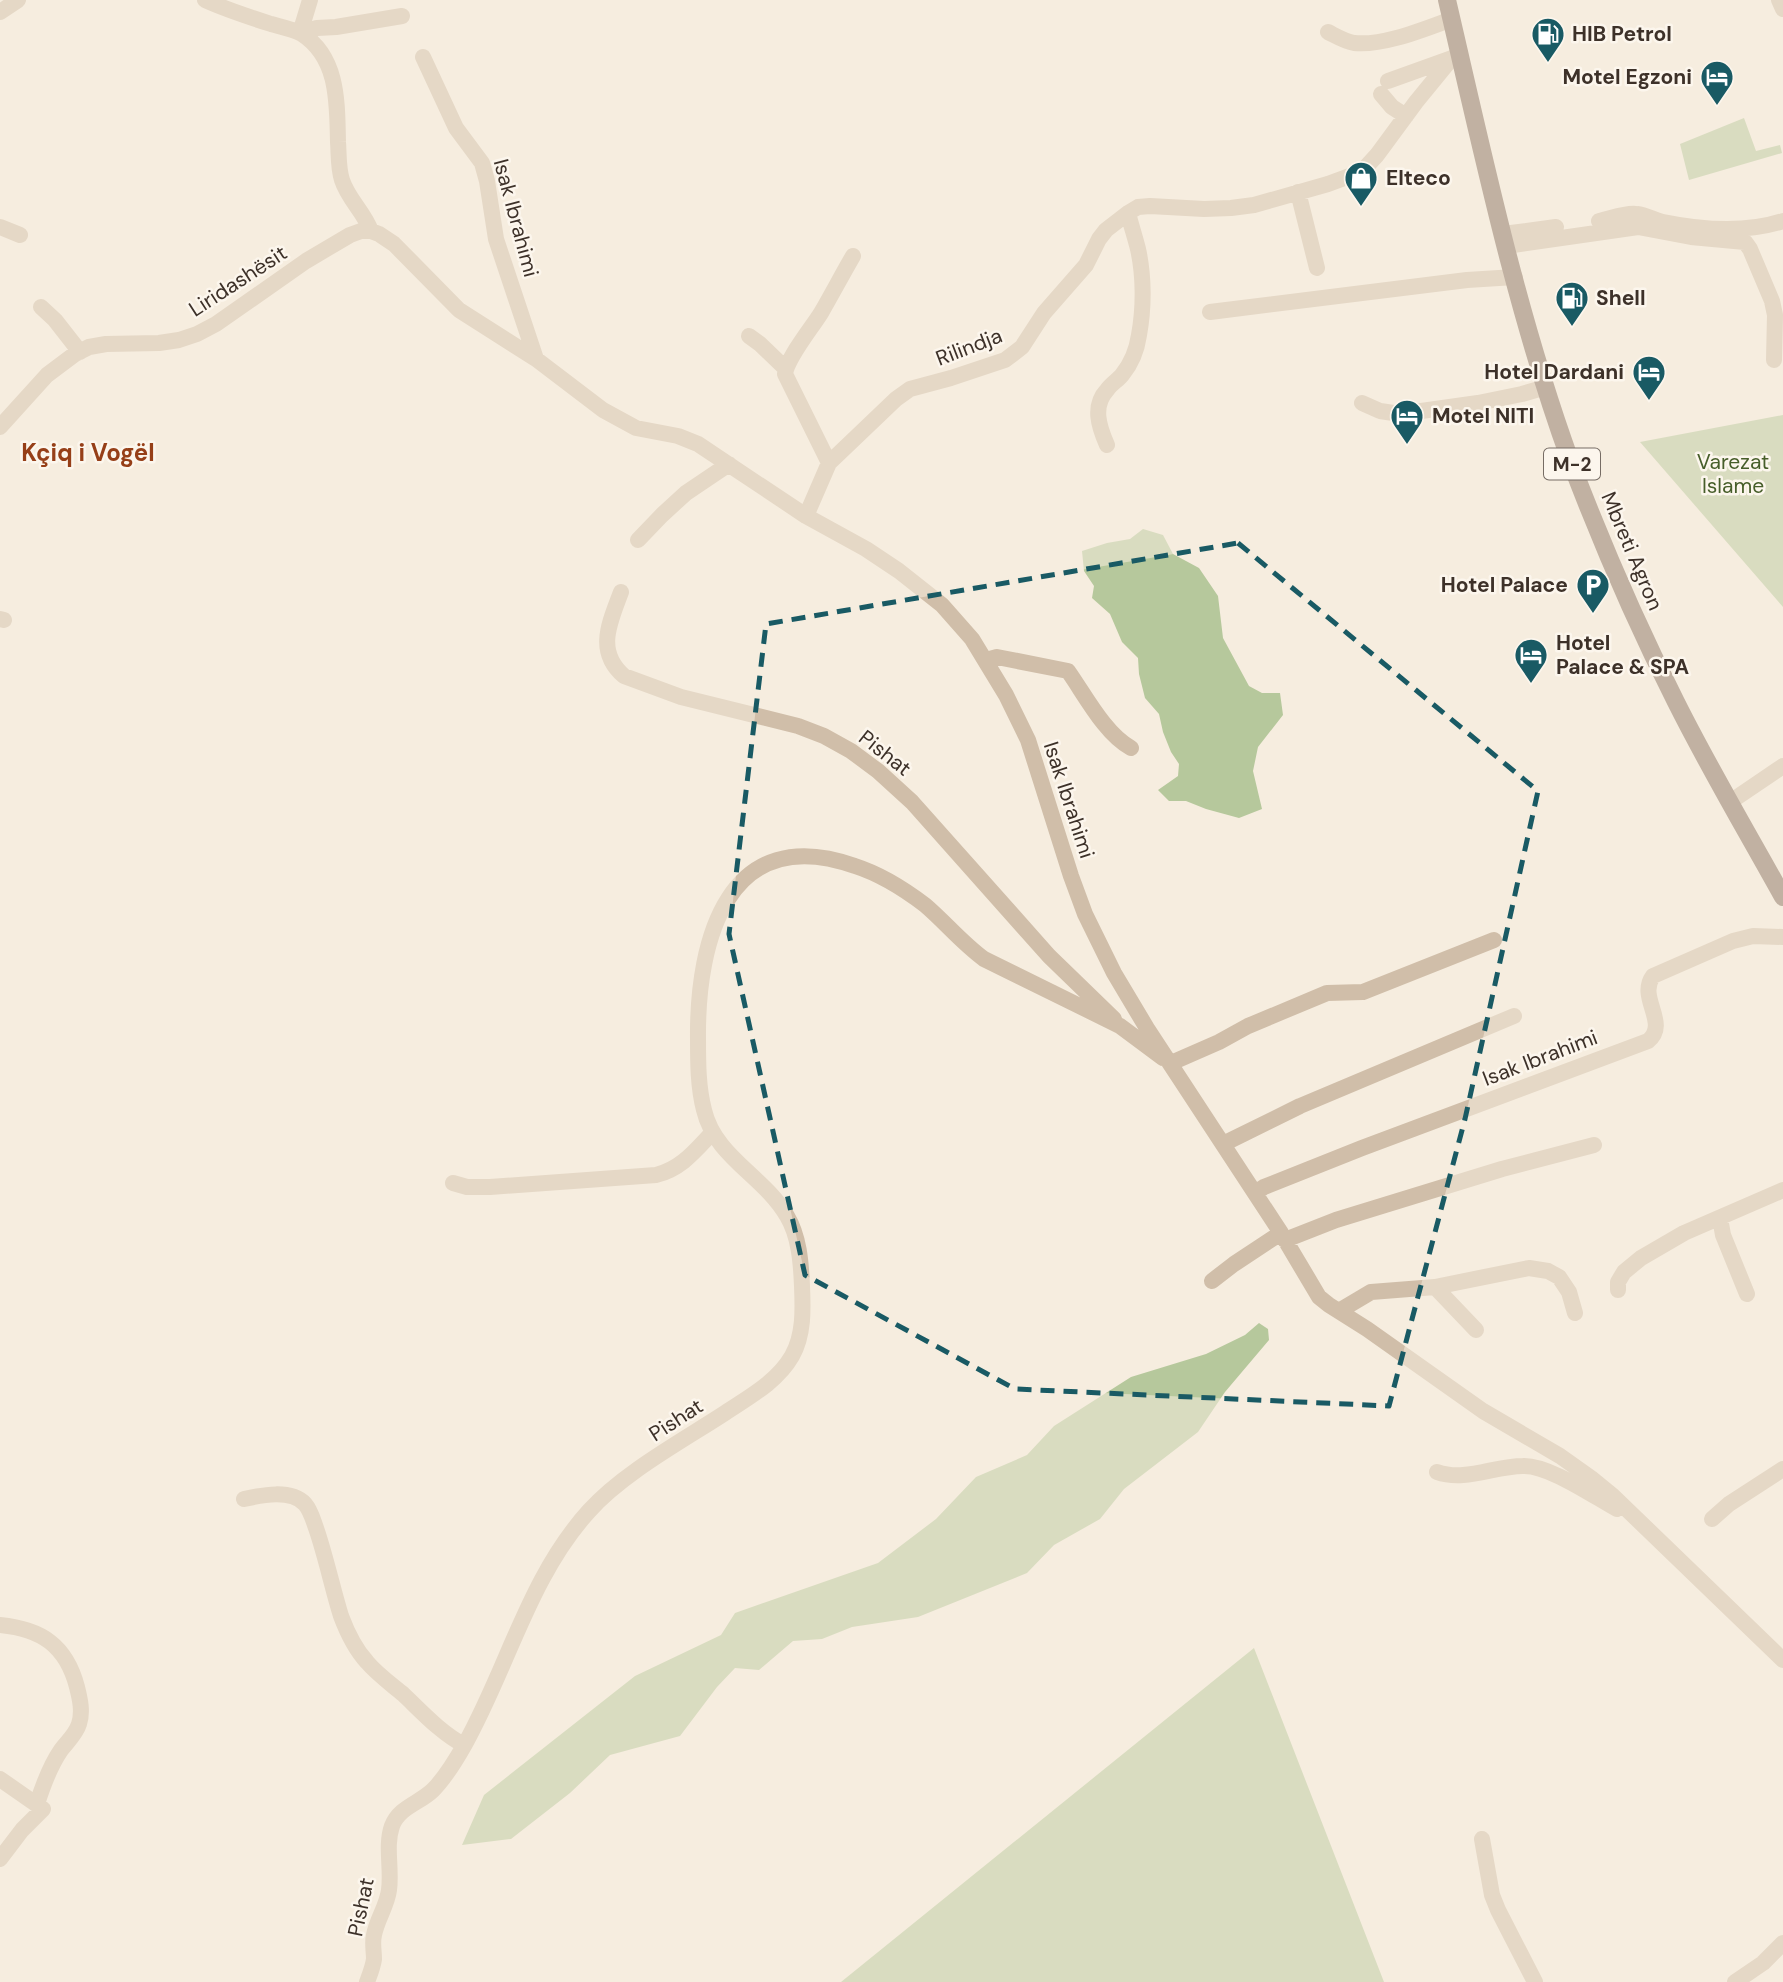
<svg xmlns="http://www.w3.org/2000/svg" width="1783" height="1982" font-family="'DM Sans',sans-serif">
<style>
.green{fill:#b6c89c}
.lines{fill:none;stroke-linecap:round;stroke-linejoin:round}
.minor{stroke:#d0bea9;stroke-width:16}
.major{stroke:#806959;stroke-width:18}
.marked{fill:none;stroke:#195a64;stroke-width:5;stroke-dasharray:14 9;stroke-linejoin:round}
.labels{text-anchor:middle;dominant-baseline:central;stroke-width:5;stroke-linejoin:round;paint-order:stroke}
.shield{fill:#fcf6ed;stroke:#766c64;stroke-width:2}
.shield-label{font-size:19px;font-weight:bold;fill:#3d3129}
.poi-label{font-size:21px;font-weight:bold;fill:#3d3129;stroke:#fcf6ed;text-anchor:start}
.street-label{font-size:21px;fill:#3d3129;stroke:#fcf6ed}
.park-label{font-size:21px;fill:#475e2a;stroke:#fcf6ed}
.quarter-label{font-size:24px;font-weight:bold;fill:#963f18;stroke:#fcf6ed}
</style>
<rect width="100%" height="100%" fill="#f6eddf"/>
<!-- green -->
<path class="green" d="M 1744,118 L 1756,151 L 1780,145 L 1782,153 L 1689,180 L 1680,144 Z
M 1783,415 L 1783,607 L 1640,442 Z
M 1143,529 L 1163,535 L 1173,554 L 1199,568 L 1218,596 L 1223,638 L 1249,686 L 1262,693 L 1280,693 L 1283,715 L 1258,747 L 1253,771 L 1262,809 L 1239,818 L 1206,809 L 1186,801 L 1169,801 L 1158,790 L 1178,776 L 1179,764 L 1171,752 L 1163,732 L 1159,714 L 1145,698 L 1139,674 L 1138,658 L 1122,642 L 1110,614 L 1092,598 L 1094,586 L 1084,571 L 1082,551 L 1107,543 L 1130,539 Z
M 1259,1323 L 1268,1329 L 1269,1340 L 1225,1392 L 1198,1432 L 1124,1489 L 1100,1519 L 1054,1545 L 1027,1573 L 918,1617 L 852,1627 L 822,1639 L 793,1641 L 759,1670 L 735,1668 L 717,1687 L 680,1736 L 610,1755 L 570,1793 L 511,1839 L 462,1845 L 484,1795 L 635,1676 L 721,1635 L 735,1613 L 878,1563 L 936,1519 L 976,1477 L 1027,1455 L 1054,1426 L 1131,1377 L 1206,1354 L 1245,1335 Z
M 1254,1648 L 1384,1982 L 841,1982 Z"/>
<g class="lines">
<!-- minor -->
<path class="minor" d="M 205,0 C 227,10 249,17 271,24 C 282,27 293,29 302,34 C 339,58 337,104 338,142 C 339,155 338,168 342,180 C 348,199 364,212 371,231
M 1779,0 L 1783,9
M 0,12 L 18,0
M 1328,32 C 1336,36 1344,41 1354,43 C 1384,46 1424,29 1452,19
M 300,33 L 317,28 L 336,27 L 402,16
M 300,33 L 310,0
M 423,57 L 456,128 L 482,163 L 487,181 L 496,239 L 536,359
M 1388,81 L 1452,58
M 1381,94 L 1392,107 L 1406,116
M 1298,192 L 1317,268
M 1599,221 C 1610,219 1626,212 1637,214 C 1646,215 1654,220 1663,222 C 1702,230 1746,233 1783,221
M 0,227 L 20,235
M 1503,234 L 1556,227
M 1506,246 L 1638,227 L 1691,237 L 1745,242 L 1750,249 L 1772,301 L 1775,315 L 1774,360
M 41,307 L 55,320 L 80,352
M 1210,312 L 1467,280 L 1515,277
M 749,336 L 760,344 L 786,369
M 1362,403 L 1380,411 L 1400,414 L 1478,403 L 1522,394 L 1546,387
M 0,427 L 47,375 L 75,354 L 89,347 L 106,344 L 159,343 L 179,340 L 197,334 L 216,324 L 306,261 L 350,235 L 361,231 L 371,231 L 379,234 L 394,244 L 459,310 L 536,359 L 603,410 L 636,428 L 678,436 L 698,444 L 806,516 L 866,549 L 899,571 L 942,605 L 972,639 L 1006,695 L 1028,740 L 1071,876 L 1085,914 L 1114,973 L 1148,1030 L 1281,1233 L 1319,1297 L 1329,1305 L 1367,1329 L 1483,1411 L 1560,1456 L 1591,1478 L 1613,1496 L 1783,1660
M 1107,445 C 1099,427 1092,406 1107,390 C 1111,384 1118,380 1122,375 C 1131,364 1137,349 1139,335 C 1144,308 1144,276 1138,249 C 1135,237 1131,225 1128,213
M 829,463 L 785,374 C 787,358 811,329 821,313 C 832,294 842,275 853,256
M 806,516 L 829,463 L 896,399 L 910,389 L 951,378 L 1005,360 L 1022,347 L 1044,313 L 1086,265 L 1099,239 L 1106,230 L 1128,213 L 1138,207 L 1150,206 L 1204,209 L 1231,208 L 1254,205 L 1328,184 L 1355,174 L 1366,167 L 1377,155 L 1416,102 L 1452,58 L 1460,53
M 638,540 L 662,515 L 686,493 L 729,464
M 621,592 C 610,622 595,651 624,676 L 681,697 L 798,726 L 824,736 L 851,751 L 878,771 L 912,802 L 1049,956 L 1114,1019
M 0,619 L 4,620
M 986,660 L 997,657 L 1068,671 C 1085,695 1105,734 1131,748
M 1730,802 L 1783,766
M 1171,1063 L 1219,1042 L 1248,1026 L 1327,993 L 1363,992 L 1494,940
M 1223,1144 L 1300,1106 L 1514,1016
M 453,1183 L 467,1187 L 490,1187 L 656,1175 C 681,1169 695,1151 712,1133
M 1255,1193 L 1264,1187 L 1362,1148 L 1648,1041 C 1670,1023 1637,998 1653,976 L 1733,941 L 1753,936 L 1783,937
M 1720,1218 L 1723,1235 L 1747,1294
M 1285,1240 L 1336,1220 L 1502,1169 L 1594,1145
M 1212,1281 L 1234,1264 L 1281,1233
M 1435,1287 L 1476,1330
M 1618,1290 L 1618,1282 L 1624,1272 L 1641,1258 L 1684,1233 L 1783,1190
M 1339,1311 L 1371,1292 L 1435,1287 L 1529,1268 L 1548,1271 L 1559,1277 L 1569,1292 L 1575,1313
M 1437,1472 C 1465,1482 1494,1466 1523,1466 C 1549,1465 1593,1496 1617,1509
M 244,1499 C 262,1495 291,1489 305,1504 C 311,1511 313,1520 316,1528 C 326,1557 332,1587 341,1616 C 347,1632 355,1649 367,1662 C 377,1674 391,1684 403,1694 C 422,1712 441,1733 464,1745
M 1712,1519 L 1729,1504 L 1783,1469
M 0,1625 C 41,1629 66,1645 77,1687 C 80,1699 83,1712 79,1724 C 76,1734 67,1742 61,1750 C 50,1766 43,1785 37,1804
M 0,1779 L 43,1809 L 22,1830 L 0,1859
M 1482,1839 L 1492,1895 L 1498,1910 L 1535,1982
M 367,1982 C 370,1974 373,1967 374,1959 C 374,1951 372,1943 374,1935 C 377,1919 387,1906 389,1890 C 392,1869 385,1846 392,1826 C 399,1807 420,1803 433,1790 C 446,1777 456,1760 465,1744 C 508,1667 529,1577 589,1511 C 623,1473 682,1441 725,1413 C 749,1397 777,1382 792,1356 C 804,1335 803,1309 802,1286 C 801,1262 799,1236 787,1216 C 764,1176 715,1157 704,1110 C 698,1087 698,1063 698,1038 C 697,940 728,821 855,866 C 880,874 904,889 925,905 C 945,922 962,943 984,959 L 1120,1026 L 1163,1058
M 1735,1982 L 1763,1963 L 1783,1943"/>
<!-- major -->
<path class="major" d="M 1447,0 C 1483,154 1516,311 1570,460 C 1601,542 1636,623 1676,702 C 1709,768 1747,832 1783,897"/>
</g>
<!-- marked area -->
<path d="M0 0H1783V1982H0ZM 1238,543 L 1538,791 L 1465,1119 L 1389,1406 L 1015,1389 L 805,1275 L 729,934 L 766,624 Z" fill="#f6eddf" fill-opacity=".55" fill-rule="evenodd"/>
<path class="marked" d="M 1238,543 L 1538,791 L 1465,1119 L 1389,1406 L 1015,1389 L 805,1275 L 729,934 L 766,624 Z"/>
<!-- icons -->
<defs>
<symbol id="fuel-pin" viewBox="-11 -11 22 30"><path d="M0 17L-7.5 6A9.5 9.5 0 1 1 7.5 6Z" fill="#195a64" stroke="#fcf6ed"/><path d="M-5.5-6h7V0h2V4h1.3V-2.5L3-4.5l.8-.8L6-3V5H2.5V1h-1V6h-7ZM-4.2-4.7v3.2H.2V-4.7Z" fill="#fff"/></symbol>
<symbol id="hotel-pin" viewBox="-11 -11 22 30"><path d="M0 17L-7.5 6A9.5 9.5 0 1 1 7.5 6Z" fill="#195a64" stroke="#fcf6ed"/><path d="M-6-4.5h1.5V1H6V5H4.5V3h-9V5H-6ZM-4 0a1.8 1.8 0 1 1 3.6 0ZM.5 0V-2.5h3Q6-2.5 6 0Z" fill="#fff"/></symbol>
<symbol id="shop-pin" viewBox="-11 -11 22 30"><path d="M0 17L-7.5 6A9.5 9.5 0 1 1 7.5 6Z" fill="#195a64" stroke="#fcf6ed"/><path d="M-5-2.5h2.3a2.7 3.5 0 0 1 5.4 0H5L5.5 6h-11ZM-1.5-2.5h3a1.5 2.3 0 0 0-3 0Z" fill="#fff"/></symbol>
<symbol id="parking-pin" viewBox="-11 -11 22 30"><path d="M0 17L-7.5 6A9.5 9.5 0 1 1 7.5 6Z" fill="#195a64" stroke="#fcf6ed"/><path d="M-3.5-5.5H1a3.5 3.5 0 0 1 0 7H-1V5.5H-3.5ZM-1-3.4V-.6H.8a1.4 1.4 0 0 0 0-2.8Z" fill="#fff"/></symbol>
</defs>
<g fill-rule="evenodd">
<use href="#fuel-pin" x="1529" y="15" width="38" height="52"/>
<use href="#hotel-pin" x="1698" y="58" width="38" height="52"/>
<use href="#shop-pin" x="1342" y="159" width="38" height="52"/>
<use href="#fuel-pin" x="1553" y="279" width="38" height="52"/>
<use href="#hotel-pin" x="1630" y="353" width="38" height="52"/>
<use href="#hotel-pin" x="1388" y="397" width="38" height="52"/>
<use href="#parking-pin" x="1574" y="566" width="38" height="52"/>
<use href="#hotel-pin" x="1512" y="636" width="38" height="52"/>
</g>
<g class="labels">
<!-- shield labels -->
<rect class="shield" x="1544" y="448.5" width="56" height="31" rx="5"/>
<g class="shield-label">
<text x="1572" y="464">M-2</text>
</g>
<!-- poi labels -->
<g class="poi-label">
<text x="1572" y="34">HIB Petrol</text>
<text x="1692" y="77" text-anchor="end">Motel Egzoni</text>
<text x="1386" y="178">Elteco</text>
<text x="1596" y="298">Shell</text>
<text x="1624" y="372" text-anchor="end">Hotel Dardani</text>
<text x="1432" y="416">Motel NITI</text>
<text x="1568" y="585" text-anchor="end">Hotel Palace</text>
<text x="1556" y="643">Hotel<tspan x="1556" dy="24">Palace &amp; SPA</tspan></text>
</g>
<!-- street labels -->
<g class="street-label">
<text transform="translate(516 218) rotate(75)">Isak Ibrahimi</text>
<text transform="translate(238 281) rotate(-33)">Liridashësit</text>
<text transform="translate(969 347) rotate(-21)">Rilindja</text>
<text transform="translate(1632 551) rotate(67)">Mbreti Agron</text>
<text transform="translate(885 753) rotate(38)">Pishat</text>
<text transform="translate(1069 800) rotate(72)">Isak Ibrahimi</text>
<text transform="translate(1540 1058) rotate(-21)">Isak Ibrahimi</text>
<text transform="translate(676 1420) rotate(-33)">Pishat</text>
<text transform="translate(361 1907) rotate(-78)">Pishat</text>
</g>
<!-- park labels -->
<g class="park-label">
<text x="1733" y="462">Varezat<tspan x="1733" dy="24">Islame</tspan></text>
</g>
<!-- quarter labels -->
<g class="quarter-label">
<text x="88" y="452">Kçiq i Vogël</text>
</g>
</g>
</svg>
